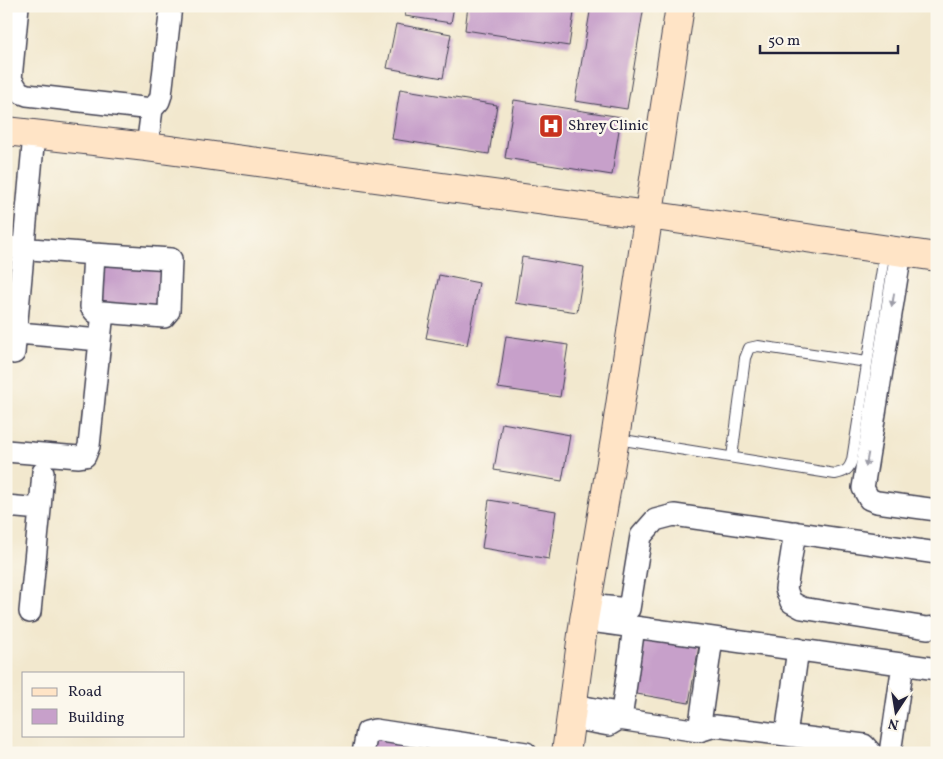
<svg xmlns="http://www.w3.org/2000/svg" width="943" height="759" font-family="Vollkorn,serif">
<style>
.building{fill:#c7a0ca}
.lines{fill:none;stroke-linecap:round;stroke-linejoin:round}
.lane-casing{stroke:#414051;stroke-width:12}
.street-casing{stroke:#414051;stroke-width:24}
.secondary-casing{stroke:#414051;stroke-width:30}
.lane{stroke:#fff;stroke-width:10}
.street{stroke:#fff;stroke-width:21}
.secondary{stroke:#ffe4c6;stroke-width:28}
.oneway{fill:#9c9ca7}
.labels{text-anchor:middle;dominant-baseline:central;stroke-width:5;stroke-linejoin:round;paint-order:stroke}
.poi-label{font-size:15px;fill:#22223b;stroke:#fbf7ec;text-anchor:start}
</style>
<rect width="100%" height="100%" fill="#fbf7ec"/>
<filter id="ink" filterUnits="userSpaceOnUse"><feTurbulence type="fractalNoise" baseFrequency=".02" numOctaves="2"/><feDisplacementMap in="SourceGraphic" scale="10" xChannelSelector="R" yChannelSelector="G"/><feConvolveMatrix kernelMatrix="1 2 1 2 8 2 1 2 1" color-interpolation-filters="sRGB"/></filter>
<filter id="wash" filterUnits="userSpaceOnUse"><feTurbulence type="fractalNoise" baseFrequency=".0096" numOctaves="4" result="noise"/><feDisplacementMap in="SourceGraphic" scale="20" xChannelSelector="R" yChannelSelector="G"/><feGaussianBlur stdDeviation="1.12" result="paint"/><feColorMatrix in="noise" values="0 0 0 0 0 0 0 0 0 0 0 0 0 0 0 0 0 1.4 0 .05"/><feComposite in="paint" operator="in"/></filter>
<g filter="url(#wash)">
<rect width="100%" height="100%" fill="#f2e8ce"/>
<g id="blocks">
<!-- building -->
<path class="building" d="M 407,6 L 454,6 L 451,23 L 405,16 Z
M 468,6 L 575,6 L 569,46 L 465,30 Z
M 591,6 L 644,6 L 627,109 L 575,101 Z
M 396,24 L 451,34 L 443,78 L 387,68 Z
M 400,89 L 497,105 L 489,154 L 392,139 Z
M 514,100 L 621,117 L 612,175 L 505,158 Z
M 100,256 L 170,262 L 166,315 L 96,308 Z
M 522,257 L 584,267 L 577,312 L 515,303 Z
M 439,275 L 479,283 L 467,345 L 426,338 Z
M 506,336 L 568,345 L 560,397 L 498,388 Z
M 502,423 L 570,435 L 562,481 L 494,470 Z
M 489,500 L 556,511 L 549,559 L 482,548 Z
M 641,630 L 700,640 L 689,703 L 631,693 Z
M 370,734 L 425,742 L 424,753 L 367,753 Z"/>
</g>
</g>
<g filter="url(#ink)">
<use href="#blocks" fill-opacity="0" stroke="#414051" stroke-width="1"/>
<g class="lines">
<defs>
<path id="lane" d="M 617,439 L 835,474 C 845,472 849,470 852,460 L 885,250
M 732,457 L 745,358 L 749,348 L 758,346 L 867,362"/>
<path id="street" d="M 18,6 L 11,79 L 19,92 L 27,95 L 152,109 L 159,101 L 161,95 L 171,6
M 147,147 L 152,109
M 6,247 L 94,254 L 91,307 L 95,312 L 103,312
M 901,252 L 863,488 L 869,499 L 877,502 L 937,510
M 6,332 L 100,340
M 14,353 L 34,135
M 6,451 L 79,457 L 85,456 L 89,446 L 103,312 L 164,317 L 169,311 L 171,259 L 94,254
M 6,506 L 40,509 L 30,612
M 40,509 L 43,472
M 795,532 L 786,589 L 791,602 L 802,608 L 927,628 L 937,627
M 587,605 L 629,609 L 641,536 L 655,520 L 674,515 L 937,553
M 584,620 L 937,669
M 571,718 L 609,725 L 619,719 L 612,712 L 573,705
M 619,719 L 699,731 L 715,726 L 864,745 L 871,753
M 621,719 L 634,627
M 699,731 L 712,638
M 786,735 L 798,649
M 363,753 L 367,732 L 375,730 L 526,753
M 890,753 L 903,664"/>
<path id="secondary" d="M 6,131 L 147,147 L 648,215 L 937,257
M 566,753 L 584,620 L 615,439 L 680,6"/>
</defs>
<!-- lane casing -->
<use href="#lane" class="lane-casing"/>
<!-- street casing -->
<use href="#street" class="street-casing"/>
<!-- secondary casing -->
<use href="#secondary" class="secondary-casing"/>
<!-- lane -->
<use href="#lane" class="lane"/>
<!-- street -->
<use href="#street" class="street"/>
<!-- secondary -->
<use href="#secondary" class="secondary"/>
</g>
<!-- one-way arrows -->
<defs><path id="oneway-solid" d="M-6-.8H1V-3.2L6.5 0L1 3.2V.8H-6Z" transform="scale(1.25)"/></defs>
<g class="oneway">
<use href="#oneway-solid" transform="translate(893 300) rotate(99)"/>
<use href="#oneway-solid" transform="translate(867 460) rotate(100)"/>
</g>
</g>
<!-- icons -->
<defs>
<symbol id="hospital-square" viewBox="-11 -11 22 22"><rect x="-9" y="-9" width="18" height="18" rx="4" fill="#c8321e" stroke="#fbf7ec"/><path d="M-5-5h3v3.5h4V-5h3V5h-3V1.5h-4V5h-3Z" fill="#fff"/></symbol>
</defs>
<g fill-rule="evenodd">
<use href="#hospital-square" x="537" y="112" width="28" height="28"/>
</g>
<g class="labels">
<!-- poi labels -->
<g class="poi-label">
<text x="568" y="126">Shrey Clinic</text>
</g>
</g>
<!-- margin -->
<rect width="943" height="759" fill="none" stroke="#fbf7ec" stroke-width="25"/>
<!-- legend -->
<rect x="22" y="672" width="162" height="65" fill="#fbf7ec" stroke="#a4a2a5"/>
<rect x="32" y="688" width="25" height="8" fill="#ffe4c6" stroke="#a4a2a5"/>
<text x="68" y="696" font-size="15" fill="#22223b">Road</text>
<rect x="32" y="709" width="25" height="15" fill="#c7a0ca" stroke="#a4a2a5"/>
<text x="68" y="722" font-size="15" fill="#22223b">Building</text>
<!-- north arrow -->
<g transform="translate(896 712) rotate(192)" stroke="#fbf7ec" stroke-width="4" paint-order="stroke">
<path d="M0-4L9 19L0 12L-9 19Z" fill="#22223b"/>
<text y="-8" font-size="14" font-weight="bold" text-anchor="middle" fill="#22223b">N</text>
</g>
<!-- scale -->
<path d="M760 45v8h138v-8" fill="none" stroke="#22223b" stroke-width="2.5"/>
<text x="768" y="45" font-size="15" fill="#22223b" stroke="#fbf7ec" stroke-width="4" paint-order="stroke">50 m</text>
</svg>
